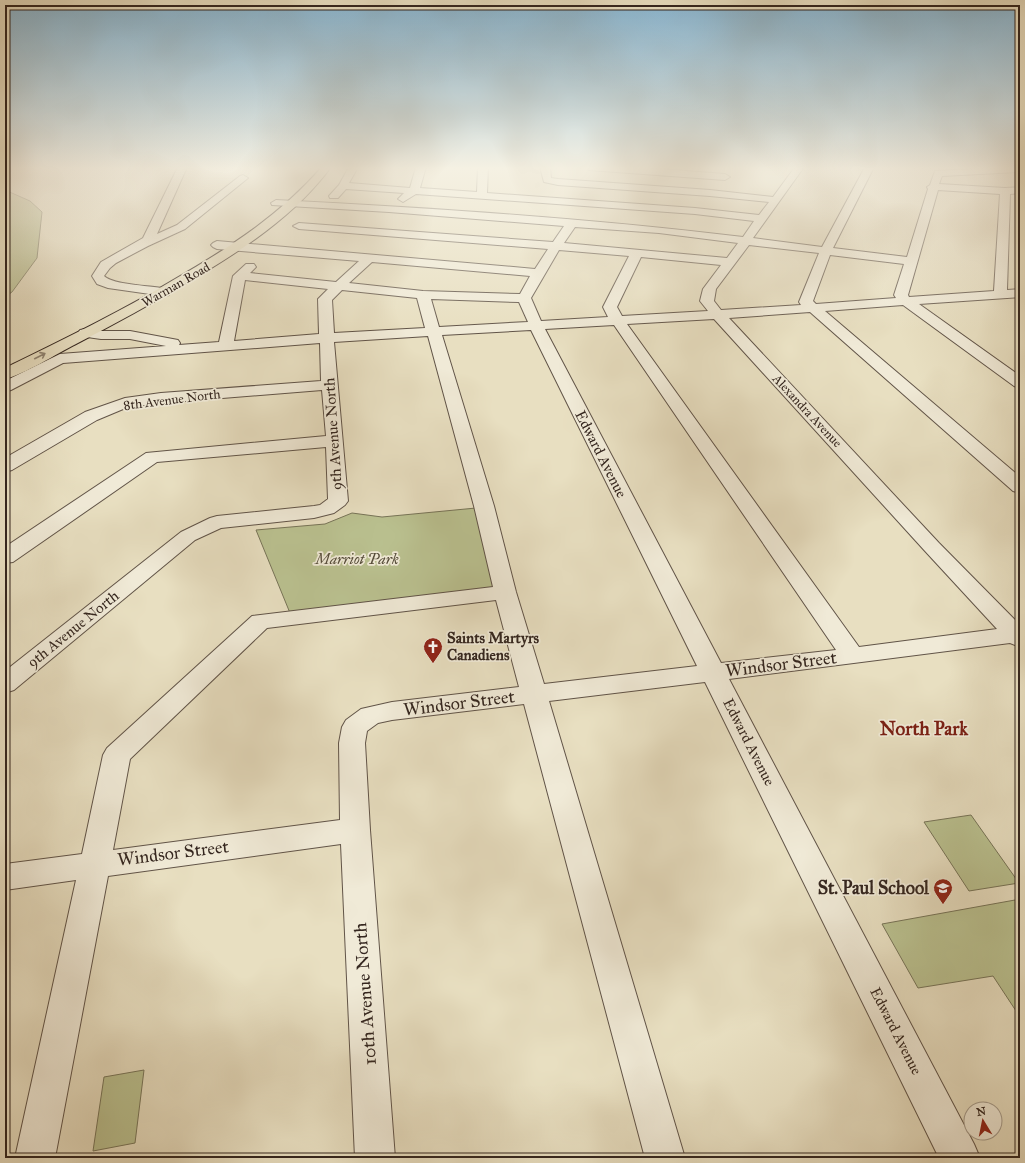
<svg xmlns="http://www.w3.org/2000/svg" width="1025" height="1163" font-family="'IM FELL Great Primer',serif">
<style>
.green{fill:#bac190;stroke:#777458}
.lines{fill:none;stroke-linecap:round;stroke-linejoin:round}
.minor-casing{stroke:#615448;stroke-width:2}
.major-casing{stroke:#34261f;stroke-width:2}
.minor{fill:#f0ead7;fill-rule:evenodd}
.major{fill:#e8dfc1;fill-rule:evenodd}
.oneway{stroke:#8e8270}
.labels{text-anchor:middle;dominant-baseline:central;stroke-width:3.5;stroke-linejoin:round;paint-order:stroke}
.far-street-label{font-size:13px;fill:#34261f;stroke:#f0ead7}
.street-label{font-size:15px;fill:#34261f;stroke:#f0ead7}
.park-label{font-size:15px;font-style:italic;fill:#564d3b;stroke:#f0ead7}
.poi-label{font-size:15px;font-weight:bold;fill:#34261f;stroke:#f0ead7;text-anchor:start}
.near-street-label{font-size:18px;fill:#34261f;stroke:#f0ead7}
.near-poi-label{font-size:18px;font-weight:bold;fill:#34261f;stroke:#f0ead7;text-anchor:end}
.near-neighbourhood-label{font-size:19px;font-weight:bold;fill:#7a1f14;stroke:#f0ead7}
</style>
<rect width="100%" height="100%" fill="#e8dfc1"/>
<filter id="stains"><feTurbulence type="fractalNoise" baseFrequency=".005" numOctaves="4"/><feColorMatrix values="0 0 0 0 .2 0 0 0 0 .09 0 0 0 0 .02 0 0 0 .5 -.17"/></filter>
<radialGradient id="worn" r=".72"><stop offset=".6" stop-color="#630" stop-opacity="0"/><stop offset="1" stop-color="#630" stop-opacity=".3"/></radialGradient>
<!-- green -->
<path class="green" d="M 5,190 L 30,201 L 42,212 L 37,258 L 12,292 L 5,297 Z
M 476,508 L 498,588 L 290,613 L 256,530 L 325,524 L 352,513 L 382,517 Z
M 971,815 L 1019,883 L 969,891 L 924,822 Z
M 1015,900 L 1020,908 L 1020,1017 L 993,976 L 918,988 L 882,924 Z
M 144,1070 L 135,1143 L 93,1151 L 104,1077 Z"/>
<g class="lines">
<defs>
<path id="minor" d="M 178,167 L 187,167 L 157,234 L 177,225 L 240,176 L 243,175 L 248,178 L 185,229 L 148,246 L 116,263 L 110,268 L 104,276 C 112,285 155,286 169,289 L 171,292 L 169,295 L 164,296 L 108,288 L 97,284 L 92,276 L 101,262 L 143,238 Z
M 349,167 L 358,167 L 349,183 L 410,188 L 416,167 L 426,167 L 420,188 L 477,192 L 478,167 L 488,167 L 487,193 L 695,208 L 759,215 L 769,202 L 710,196 L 558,185 L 544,182 L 540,167 L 550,167 L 551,178 L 558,179 L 710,190 L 773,197 L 795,167 L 804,167 L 753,238 L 822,247 L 865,167 L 874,167 L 833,248 L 907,257 L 928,189 L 927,187 L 930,185 L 935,171 L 1020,167 L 1020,172 L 942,176 L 939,184 L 1005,188 L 1020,187 L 1020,193 L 1010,194 L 1007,290 L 1020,289 L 1020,297 L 919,304 L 1020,376 L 1020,388 L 1014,386 L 903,305 L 825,311 L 1020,477 L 1020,493 L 1013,491 L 810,312 L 729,318 L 939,543 L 1020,625 L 1020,647 L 1010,643 L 729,679 L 974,1144 L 980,1158 L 939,1158 L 705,682 L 549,701 L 685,1158 L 645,1158 L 524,704 L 392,720 L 378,723 L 367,731 L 365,743 L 370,830 L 395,1158 L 355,1158 L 341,844 L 108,876 L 55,1158 L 15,1158 L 76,880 L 5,890 L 5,864 L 82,854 L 103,755 L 107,748 L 252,616 L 493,587 L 474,506 L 428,336 L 334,342 L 348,501 L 345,505 L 334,513 L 314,518 L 221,528 L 195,540 L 14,690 L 5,693 L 5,671 L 181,532 L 210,518 L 217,516 L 314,506 L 320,505 L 328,499 L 326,447 L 157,462 L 13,562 L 5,563 L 5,547 L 146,453 L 326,436 L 322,390 L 161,403 L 128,407 L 97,420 L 12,470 L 5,472 L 5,458 L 85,412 L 125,398 L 161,393 L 321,381 L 320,343 L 63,363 L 11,390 L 5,392 L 5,381 L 60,354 L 166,346 L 130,339 L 101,339 L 80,336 L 78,333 L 80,330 L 85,329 L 101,331 L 130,331 L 178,340 L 180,343 L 179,345 L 219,342 L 233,276 L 246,264 L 254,264 L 256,267 L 250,273 L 336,282 L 359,261 L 217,249 L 213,247 L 211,245 L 213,243 L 217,241 L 535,269 L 548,249 L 299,229 L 293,226 L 299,223 L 553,242 L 564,226 L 389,212 L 272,205 L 271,203 L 276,200 C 432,208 588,218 743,237 L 754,221 L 695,214 L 416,194 L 403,202 L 398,199 L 404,193 L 346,189 L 338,198 L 330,198 L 329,196 L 339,185 ZM 938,190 L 1000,194 L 994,291 L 909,297 L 908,295 ZM 575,227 L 659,233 L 738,243 L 727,258 L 564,243 ZM 749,245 L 819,253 L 799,302 L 801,305 L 721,310 L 714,301 L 716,289 ZM 559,250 L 629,256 L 603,307 L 608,317 L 541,321 L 531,298 ZM 830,255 L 904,264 L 894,295 L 896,298 L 816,304 L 813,301 ZM 641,257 L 721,265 L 703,289 L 700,301 L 708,311 L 622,316 L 617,307 ZM 372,262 L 530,276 L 520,294 L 423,291 L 349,283 ZM 245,280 L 328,289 L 318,299 L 319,334 L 234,341 ZM 342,290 L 417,298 L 425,328 L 334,333 L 332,300 ZM 431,299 L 519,302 L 528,322 L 439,327 ZM 714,319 L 925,551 L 997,629 L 859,647 L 627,324 ZM 614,325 L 836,650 L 721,663 L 545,329 ZM 531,330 L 697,666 L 544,684 L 516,592 L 494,506 L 442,335 ZM 496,600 L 519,687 L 392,702 L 361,709 L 346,720 L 342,727 L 339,743 L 340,820 L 113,850 L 130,759 L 267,628 Z
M 585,167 L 634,167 L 725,174 L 730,177 L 725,180 L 589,170 Z"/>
<path id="major" d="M 322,167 L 331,167 C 295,216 242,250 190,281 C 153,303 115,324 76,344 C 56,354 25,374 5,379 L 5,368 C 62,340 120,312 175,279 C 229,248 280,215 322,167 Z"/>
</defs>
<!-- minor casing -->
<use href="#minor" class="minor-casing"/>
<!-- major casing -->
<use href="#major" class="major-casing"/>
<!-- minor -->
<use href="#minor" class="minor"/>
<!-- major -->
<use href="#major" class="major"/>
</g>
<!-- one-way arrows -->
<defs><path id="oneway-shaft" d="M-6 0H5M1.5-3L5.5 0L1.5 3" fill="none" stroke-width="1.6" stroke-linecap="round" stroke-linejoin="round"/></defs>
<use class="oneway" href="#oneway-shaft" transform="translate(40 356) rotate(-27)"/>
<!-- sky -->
<linearGradient id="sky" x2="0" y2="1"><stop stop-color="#88b7d4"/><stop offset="0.51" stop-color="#f5f1e3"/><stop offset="1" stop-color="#f5f1e3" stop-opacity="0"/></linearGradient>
<rect width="1025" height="330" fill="url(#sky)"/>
<!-- icons -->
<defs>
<symbol id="church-pin" viewBox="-11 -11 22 30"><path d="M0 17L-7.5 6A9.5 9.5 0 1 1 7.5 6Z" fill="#8f2418" stroke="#f0ead7"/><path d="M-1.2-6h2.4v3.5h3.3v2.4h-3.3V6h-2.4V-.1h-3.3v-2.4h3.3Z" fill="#fff"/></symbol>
<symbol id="school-pin" viewBox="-11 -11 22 30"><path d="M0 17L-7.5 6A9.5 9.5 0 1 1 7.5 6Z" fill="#8f2418" stroke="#f0ead7"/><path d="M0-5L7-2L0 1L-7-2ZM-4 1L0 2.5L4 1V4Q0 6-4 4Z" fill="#fff"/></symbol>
</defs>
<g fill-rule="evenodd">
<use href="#church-pin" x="422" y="636" width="22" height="30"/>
<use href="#school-pin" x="932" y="877" width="22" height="30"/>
</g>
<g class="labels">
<!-- far-street labels -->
<g class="far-street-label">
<text transform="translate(176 285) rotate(-30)">Warman Road</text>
<text transform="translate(172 400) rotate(-7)">8th Avenue North</text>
<text transform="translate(807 411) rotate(47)">Alexandra Avenue</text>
</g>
<!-- street labels -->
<g class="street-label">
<text transform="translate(333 434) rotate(-94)">9th Avenue North</text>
<text transform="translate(601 454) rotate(63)">Edward Avenue</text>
<text transform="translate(73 629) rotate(-39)">9th Avenue North</text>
<text transform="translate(749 742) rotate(63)">Edward Avenue</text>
<text transform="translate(896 1031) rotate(63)">Edward Avenue</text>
</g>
<!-- park labels -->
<g class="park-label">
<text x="357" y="559">Marriot Park</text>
</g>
<!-- poi labels -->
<g class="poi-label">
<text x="447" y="638">Saints Martyrs<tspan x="447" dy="17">Canadiens</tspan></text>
</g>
<!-- near-street labels -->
<g class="near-street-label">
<text transform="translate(781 664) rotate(-7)">Windsor Street</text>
<text transform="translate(459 703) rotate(-7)">Windsor Street</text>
<text transform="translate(173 853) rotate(-7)">Windsor Street</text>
<text transform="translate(365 994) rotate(-94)">10th Avenue North</text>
</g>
<!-- near-poi labels -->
<g class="near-poi-label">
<text x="929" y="888">St. Paul School</text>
</g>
<!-- near-neighbourhood labels -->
<g class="near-neighbourhood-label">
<text x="924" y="728">North Park</text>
</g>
</g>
<!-- margin -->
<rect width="1025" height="1163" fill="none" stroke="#e8dfc1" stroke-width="20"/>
<rect x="6" y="6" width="1013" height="1151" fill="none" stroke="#34261f" stroke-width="2"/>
<rect x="10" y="10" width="1005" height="1143" fill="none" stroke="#34261f"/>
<!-- north arrow -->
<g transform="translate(983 1121) rotate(350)"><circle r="19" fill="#f0ead7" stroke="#a59c8d"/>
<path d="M0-3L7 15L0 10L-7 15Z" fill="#8f2418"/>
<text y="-6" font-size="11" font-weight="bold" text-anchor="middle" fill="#34261f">N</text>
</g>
<rect width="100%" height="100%" filter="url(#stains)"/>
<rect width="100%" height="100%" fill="url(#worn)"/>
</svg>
